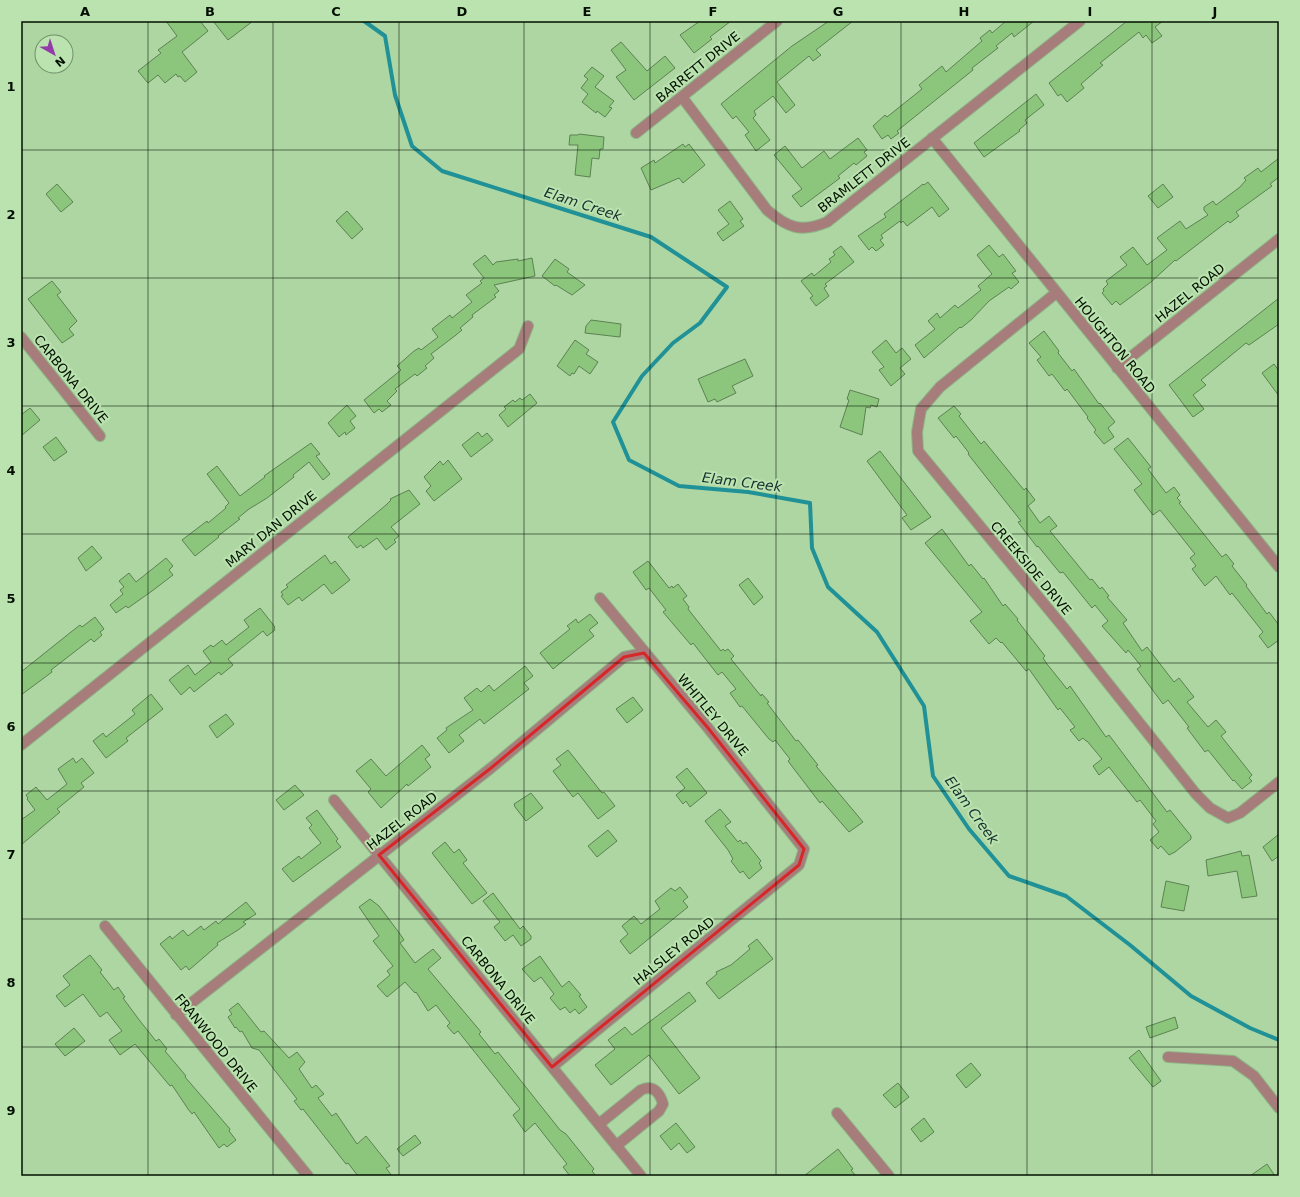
<svg xmlns="http://www.w3.org/2000/svg" width="1300" height="1197" font-family="'DejaVu Sans',sans-serif">
<style>
.lines{fill:none;stroke-linecap:round;stroke-linejoin:round}
.stream{stroke:#209196;stroke-width:4}
.building{fill:#8cc67c;stroke:#5c8252}
.minor-casing{stroke:#8fb286;stroke-width:12}
.minor{stroke:#a77d7c;stroke-width:10}
.marked{fill:none;stroke:#d62828;stroke-width:3;stroke-linejoin:round}
.grid{fill:none;stroke:#030f01;stroke-width:1;stroke-opacity:0.55}
.labels{text-anchor:middle;dominant-baseline:central;stroke-width:4;stroke-linejoin:round;paint-order:stroke}
.street-label{font-size:13px;fill:#030f01;stroke:#bae3af}
.water-label{font-size:14px;font-style:italic;fill:#172e2f;stroke:#bae3af}
.neatline{fill:none;stroke:#030f01;stroke-width:1.5}
.grid-label{font-size:13px;text-anchor:middle;font-weight:bold;fill:#030f01}
</style>
<rect width="100%" height="100%" fill="#aed6a3"/>
<g class="lines">
<!-- stream -->
<path class="stream" d="M 364,21 L 385,36 L 395,95 L 412,146 L 442,171 L 651,237 L 727,287 L 700,323 L 673,343 L 642,376 L 613,422 L 629,460 L 679,486 L 748,492 L 810,503 L 812,548 L 828,587 L 877,632 L 924,706 L 933,776 L 969,829 L 1009,876 L 1066,896 L 1130,945 L 1191,996 L 1250,1028 L 1279,1040"/>
</g>
<!-- building -->
<path class="building" d="M 166,21 L 200,21 L 208,31 L 182,52 L 197,72 L 185,82 L 180,76 L 178,77 L 176,74 L 165,83 L 158,75 L 148,83 L 138,71 L 161,53 L 158,50 L 177,36 Z
M 213,21 L 253,21 L 228,40 Z
M 700,21 L 731,21 L 710,37 L 712,39 L 694,53 L 680,35 Z
M 829,21 L 853,21 L 816,50 L 821,55 L 813,61 L 809,56 L 777,82 L 795,105 L 786,113 L 773,96 L 754,111 L 756,115 L 753,118 L 770,140 L 756,151 L 745,135 L 749,132 L 736,116 L 733,119 L 721,104 L 792,46 Z
M 1006,21 L 1034,21 L 1014,37 L 1012,33 L 996,46 L 998,48 L 972,68 L 973,70 L 897,131 L 899,133 L 891,139 L 888,135 L 882,139 L 873,126 L 885,115 L 887,117 L 922,89 L 919,85 L 942,66 L 946,72 L 982,41 L 980,38 L 990,30 L 992,33 Z
M 1127,21 L 1163,21 L 1155,27 L 1162,36 L 1152,43 L 1146,35 L 1143,38 L 1139,32 L 1100,63 L 1103,65 L 1081,84 L 1084,88 L 1067,102 L 1061,94 L 1058,96 L 1049,83 Z
M 621,42 L 647,71 L 665,56 L 675,68 L 634,100 L 616,77 L 626,70 L 611,50 Z
M 592,67 L 604,76 L 595,87 L 614,101 L 609,107 L 612,108 L 605,117 L 597,111 L 596,113 L 582,102 L 588,94 L 581,88 L 588,79 L 584,76 Z
M 1036,94 L 1044,105 L 1025,120 L 1027,123 L 1019,130 L 1020,131 L 984,157 L 974,143 Z
M 579,134 L 604,137 L 603,149 L 600,149 L 599,159 L 592,158 L 590,177 L 575,175 L 578,145 L 569,145 L 570,135 L 578,135 Z
M 858,138 L 867,150 L 864,152 L 867,156 L 856,165 L 854,163 L 838,176 L 840,178 L 801,207 L 792,196 L 802,189 L 774,155 L 785,146 L 802,168 L 824,151 L 830,159 Z
M 683,144 L 685,147 L 689,144 L 705,165 L 683,183 L 679,178 L 651,190 L 641,168 L 654,160 L 655,163 Z
M 1279,158 L 1279,177 L 1270,184 L 1272,186 L 1236,212 L 1239,216 L 1230,223 L 1228,221 L 1176,261 L 1175,260 L 1151,282 L 1120,305 L 1116,301 L 1112,305 L 1102,293 L 1104,291 L 1103,289 L 1108,284 L 1106,281 L 1127,265 L 1120,257 L 1133,247 L 1147,265 L 1167,250 L 1157,238 L 1180,221 L 1186,229 L 1208,215 L 1204,210 L 1204,207 L 1213,201 L 1216,205 L 1240,187 L 1246,180 L 1244,178 L 1258,168 L 1261,172 Z
M 928,182 L 949,209 L 939,217 L 932,207 L 907,226 L 903,221 L 901,223 L 900,221 L 881,235 L 883,238 L 880,240 L 884,245 L 876,251 L 872,247 L 869,250 L 858,236 L 886,217 L 884,214 L 923,184 L 924,185 Z
M 57,184 L 73,202 L 61,212 L 46,194 Z
M 1163,184 L 1173,197 L 1158,208 L 1148,196 Z
M 730,201 L 743,219 L 740,221 L 744,226 L 723,241 L 717,233 L 729,224 L 718,210 Z
M 347,211 L 363,229 L 352,239 L 336,221 Z
M 989,245 L 999,257 L 1003,254 L 1016,271 L 1012,273 L 1019,282 L 1011,289 L 1009,287 L 989,301 L 971,320 L 961,328 L 960,327 L 924,358 L 915,345 L 935,329 L 928,321 L 937,313 L 940,318 L 955,305 L 958,308 L 981,290 L 978,286 L 992,274 L 977,255 Z
M 841,246 L 854,262 L 825,284 L 827,286 L 824,288 L 829,296 L 816,306 L 810,298 L 813,296 L 801,281 L 812,273 L 814,276 L 831,262 L 829,259 L 835,255 L 833,252 Z
M 485,255 L 493,265 L 496,262 L 518,259 L 518,261 L 532,258 L 535,276 L 494,285 L 499,291 L 494,295 L 496,297 L 472,315 L 473,317 L 460,328 L 462,330 L 456,335 L 431,354 L 434,358 L 425,366 L 427,368 L 417,376 L 415,374 L 395,389 L 397,391 L 387,401 L 391,405 L 382,412 L 379,409 L 374,413 L 364,400 L 401,370 L 397,366 L 414,351 L 419,348 L 421,350 L 438,337 L 432,329 L 450,315 L 452,318 L 472,302 L 466,295 L 482,283 L 480,281 L 484,278 L 473,264 Z
M 555,259 L 569,269 L 567,272 L 585,285 L 572,295 L 556,285 L 555,286 L 542,276 Z
M 52,281 L 61,292 L 57,295 L 77,321 L 69,329 L 74,335 L 62,343 L 28,299 Z
M 1279,298 L 1279,324 L 1249,345 L 1246,343 L 1201,380 L 1206,385 L 1193,395 L 1204,409 L 1193,417 L 1169,385 Z
M 591,320 L 621,324 L 620,337 L 585,333 L 586,326 Z
M 1044,331 L 1059,351 L 1058,353 L 1072,371 L 1074,369 L 1099,404 L 1100,403 L 1115,422 L 1108,428 L 1114,437 L 1104,444 L 1094,432 L 1096,430 L 1087,418 L 1088,417 L 1067,389 L 1065,391 L 1052,374 L 1049,376 L 1037,360 L 1041,357 L 1029,343 Z
M 575,340 L 589,350 L 586,354 L 598,362 L 590,374 L 579,366 L 574,374 L 572,373 L 570,376 L 557,366 Z
M 886,340 L 896,353 L 902,348 L 911,359 L 900,368 L 905,374 L 891,386 L 879,370 L 884,367 L 872,352 Z
M 745,359 L 753,376 L 732,386 L 736,393 L 717,402 L 715,399 L 708,402 L 698,379 Z
M 1274,364 L 1279,371 L 1279,396 L 1262,373 Z
M 850,390 L 879,399 L 877,407 L 871,405 L 870,408 L 866,407 L 862,435 L 840,427 L 849,400 L 847,399 Z
M 530,394 L 537,403 L 508,427 L 499,415 L 506,409 L 504,407 L 513,400 L 515,402 L 520,398 L 522,400 Z
M 347,405 L 356,416 L 350,421 L 355,428 L 346,435 L 345,432 L 339,437 L 328,423 Z
M 954,406 L 961,414 L 959,416 L 981,444 L 984,441 L 1024,490 L 1026,488 L 1035,500 L 1028,506 L 1040,523 L 1049,516 L 1057,526 L 1050,531 L 1090,580 L 1092,579 L 1100,589 L 1102,587 L 1109,596 L 1107,597 L 1127,620 L 1123,623 L 1142,651 L 1147,647 L 1174,682 L 1179,678 L 1194,697 L 1187,702 L 1208,727 L 1216,720 L 1226,732 L 1221,736 L 1252,775 L 1249,778 L 1252,781 L 1242,789 L 1234,780 L 1233,781 L 1208,750 L 1205,752 L 1187,728 L 1189,727 L 1168,700 L 1163,704 L 1137,669 L 1141,666 L 1128,650 L 1126,653 L 1102,626 L 1108,621 L 1095,605 L 1092,608 L 1063,572 L 1060,573 L 1038,546 L 1037,547 L 1018,522 L 1021,521 L 968,454 L 969,453 L 956,436 L 954,438 L 938,418 Z
M 30,408 L 40,420 L 21,436 L 21,415 Z
M 478,432 L 482,437 L 487,433 L 493,440 L 471,457 L 462,445 Z
M 56,437 L 67,452 L 54,461 L 43,447 Z
M 1128,438 L 1151,467 L 1148,469 L 1166,493 L 1174,487 L 1180,495 L 1177,498 L 1181,502 L 1179,503 L 1222,557 L 1226,554 L 1234,564 L 1232,566 L 1247,585 L 1246,586 L 1267,614 L 1269,612 L 1279,625 L 1279,640 L 1268,648 L 1259,636 L 1263,632 L 1232,593 L 1230,595 L 1216,576 L 1205,586 L 1192,569 L 1196,566 L 1190,558 L 1195,554 L 1160,510 L 1153,515 L 1134,490 L 1142,484 L 1114,449 Z
M 311,443 L 320,454 L 316,456 L 330,474 L 323,480 L 309,462 L 293,475 L 294,477 L 267,498 L 249,509 L 238,518 L 240,519 L 218,536 L 219,537 L 195,556 L 182,540 L 207,521 L 208,523 L 226,508 L 225,507 L 229,503 L 207,474 L 217,466 L 240,496 L 265,477 L 264,476 Z
M 880,451 L 931,517 L 911,530 L 902,518 L 907,515 L 867,461 Z
M 448,460 L 462,479 L 434,501 L 426,491 L 431,486 L 424,477 L 440,461 L 443,465 Z
M 409,490 L 420,504 L 391,527 L 399,536 L 394,540 L 396,542 L 386,550 L 377,538 L 363,548 L 361,545 L 357,548 L 348,537 L 386,505 L 391,500 L 390,499 Z
M 942,529 L 969,566 L 971,564 L 983,579 L 984,578 L 1003,606 L 1005,604 L 1018,619 L 1017,620 L 1045,656 L 1043,658 L 1047,664 L 1067,689 L 1070,686 L 1106,737 L 1109,735 L 1167,812 L 1170,810 L 1191,836 L 1191,839 L 1175,852 L 1169,855 L 1161,846 L 1158,849 L 1150,840 L 1159,832 L 1153,824 L 1156,821 L 1140,800 L 1137,802 L 1109,767 L 1099,775 L 1093,766 L 1102,759 L 1087,741 L 1086,741 L 1083,738 L 1079,741 L 1070,730 L 1075,727 L 1060,708 L 1058,710 L 1029,669 L 1026,671 L 1002,642 L 1001,643 L 996,638 L 989,644 L 970,621 L 982,612 L 925,543 Z
M 92,546 L 102,558 L 86,571 L 78,558 Z
M 325,555 L 331,564 L 335,561 L 350,580 L 332,594 L 324,584 L 302,601 L 299,597 L 288,605 L 281,596 L 283,595 L 281,592 L 288,587 L 286,585 Z
M 166,558 L 173,566 L 169,570 L 173,575 L 152,591 L 128,608 L 126,606 L 116,613 L 110,605 L 123,594 L 120,590 L 124,587 L 119,581 L 129,573 L 136,582 Z
M 648,561 L 669,588 L 672,586 L 673,588 L 678,584 L 687,596 L 683,599 L 689,607 L 688,609 L 721,651 L 723,649 L 725,651 L 728,649 L 734,656 L 731,659 L 761,696 L 762,694 L 769,702 L 767,703 L 796,741 L 798,740 L 818,765 L 816,766 L 863,822 L 849,832 L 822,801 L 820,803 L 788,761 L 790,759 L 775,740 L 773,742 L 769,739 L 742,706 L 740,707 L 730,693 L 736,689 L 722,672 L 718,675 L 693,643 L 691,645 L 663,612 L 666,610 L 649,588 L 646,590 L 633,572 Z
M 748,578 L 763,597 L 754,605 L 739,585 Z
M 260,608 L 275,627 L 274,628 L 275,630 L 267,636 L 263,631 L 228,659 L 233,665 L 221,675 L 219,672 L 194,692 L 190,687 L 181,695 L 169,680 L 188,665 L 195,675 L 211,662 L 203,651 L 211,645 L 213,647 L 222,640 L 226,645 L 249,627 L 244,620 Z
M 590,614 L 598,623 L 589,630 L 594,636 L 553,669 L 540,653 L 570,629 L 567,626 L 576,619 L 578,623 Z
M 95,617 L 104,629 L 100,632 L 102,635 L 94,642 L 91,639 L 51,670 L 52,672 L 21,695 L 21,672 L 71,632 L 80,625 L 82,627 Z
M 525,666 L 533,676 L 524,683 L 529,689 L 484,724 L 480,719 L 459,735 L 464,741 L 449,753 L 437,738 L 447,730 L 446,728 L 473,710 L 464,698 L 477,688 L 481,692 L 489,685 L 494,691 Z
M 151,694 L 163,709 L 126,738 L 128,741 L 106,758 L 93,741 L 103,733 L 106,737 L 135,714 L 132,710 Z
M 633,697 L 643,710 L 627,723 L 616,709 Z
M 226,714 L 234,724 L 217,738 L 209,726 Z
M 422,745 L 430,755 L 425,759 L 431,767 L 408,786 L 407,784 L 381,808 L 368,792 L 371,789 L 356,771 L 371,759 L 386,776 Z
M 568,750 L 602,793 L 604,792 L 615,806 L 598,819 L 578,793 L 573,797 L 553,771 L 561,765 L 556,759 Z
M 73,758 L 76,763 L 82,758 L 94,773 L 81,783 L 84,787 L 57,809 L 60,812 L 21,845 L 21,820 L 35,810 L 27,799 L 28,798 L 26,795 L 36,787 L 47,800 L 67,784 L 58,769 Z
M 687,768 L 707,793 L 690,807 L 686,801 L 683,804 L 676,795 L 685,788 L 676,777 Z
M 295,785 L 304,795 L 284,810 L 276,800 Z
M 531,793 L 543,808 L 526,821 L 515,807 L 514,804 Z
M 720,809 L 731,822 L 725,826 L 738,842 L 740,840 L 743,844 L 746,842 L 761,861 L 759,863 L 762,868 L 749,879 L 743,871 L 740,873 L 731,861 L 733,859 L 728,850 L 705,821 Z
M 317,810 L 338,839 L 336,841 L 341,847 L 293,882 L 282,869 L 299,856 L 301,859 L 321,843 L 309,828 L 312,825 L 306,818 Z
M 608,830 L 617,841 L 597,857 L 588,846 Z
M 1279,834 L 1279,856 L 1272,861 L 1263,847 Z
M 445,842 L 454,853 L 459,849 L 467,860 L 463,863 L 487,893 L 472,904 L 432,853 Z
M 1241,851 L 1242,856 L 1249,855 L 1257,896 L 1242,898 L 1237,871 L 1208,876 L 1206,860 Z
M 1166,881 L 1189,886 L 1184,911 L 1161,907 Z
M 680,887 L 688,897 L 683,901 L 688,907 L 630,954 L 620,941 L 628,934 L 622,926 L 634,916 L 641,924 L 660,909 L 655,901 L 671,888 L 675,891 Z
M 493,893 L 520,929 L 523,926 L 531,936 L 531,939 L 521,946 L 513,935 L 505,941 L 494,927 L 500,922 L 483,901 Z
M 370,899 L 379,906 L 400,934 L 404,940 L 400,943 L 415,963 L 433,949 L 441,958 L 428,969 L 476,1026 L 481,1032 L 479,1034 L 495,1054 L 498,1052 L 560,1130 L 566,1134 L 594,1169 L 592,1171 L 596,1176 L 570,1176 L 563,1167 L 567,1164 L 535,1123 L 525,1132 L 513,1115 L 520,1109 L 458,1031 L 454,1034 L 447,1026 L 450,1023 L 436,1005 L 428,1011 L 416,992 L 415,993 L 405,982 L 387,997 L 377,986 L 390,975 L 387,971 L 393,966 L 373,941 L 379,936 L 359,907 Z
M 246,902 L 256,914 L 243,922 L 246,924 L 238,930 L 217,943 L 218,945 L 189,970 L 186,966 L 181,970 L 160,944 L 170,936 L 172,939 L 183,930 L 188,936 L 201,926 L 204,930 L 216,921 L 218,924 Z
M 757,939 L 773,959 L 719,999 L 706,983 L 717,974 L 716,972 L 731,965 L 750,949 L 748,946 Z
M 90,955 L 102,970 L 100,972 L 114,990 L 118,987 L 125,997 L 123,998 L 140,1021 L 156,1041 L 159,1039 L 167,1049 L 165,1051 L 186,1076 L 185,1077 L 230,1129 L 229,1131 L 236,1140 L 227,1147 L 224,1144 L 219,1148 L 194,1112 L 192,1114 L 188,1109 L 172,1085 L 170,1086 L 135,1044 L 120,1055 L 109,1040 L 122,1031 L 107,1012 L 100,1017 L 83,994 L 65,1007 L 56,996 L 70,985 L 63,976 Z
M 540,956 L 562,987 L 569,981 L 581,995 L 579,996 L 587,1007 L 579,1014 L 575,1009 L 570,1013 L 565,1007 L 560,1010 L 550,998 L 554,994 L 541,977 L 534,982 L 522,969 Z
M 689,992 L 696,1001 L 661,1028 L 700,1078 L 679,1094 L 649,1055 L 611,1085 L 595,1065 L 615,1049 L 608,1040 L 625,1027 L 632,1035 Z
M 238,1003 L 261,1032 L 264,1031 L 289,1058 L 297,1052 L 305,1062 L 299,1069 L 312,1088 L 316,1085 L 324,1094 L 318,1098 L 332,1116 L 336,1113 L 357,1144 L 366,1136 L 390,1166 L 386,1168 L 392,1176 L 358,1176 L 348,1163 L 346,1164 L 303,1109 L 301,1110 L 294,1101 L 297,1099 L 259,1050 L 252,1048 L 242,1031 L 240,1032 L 236,1027 L 235,1028 L 228,1017 L 232,1014 L 229,1010 Z
M 1175,1017 L 1178,1028 L 1150,1038 L 1146,1027 Z
M 74,1028 L 85,1041 L 65,1056 L 55,1044 Z
M 1139,1050 L 1161,1081 L 1153,1087 L 1129,1058 Z
M 971,1063 L 981,1075 L 966,1088 L 956,1075 Z
M 898,1083 L 909,1097 L 895,1108 L 883,1095 Z
M 924,1118 L 934,1132 L 921,1142 L 911,1129 Z
M 676,1123 L 695,1147 L 687,1153 L 679,1143 L 671,1150 L 660,1136 Z
M 415,1135 L 421,1143 L 403,1156 L 397,1149 Z
M 838,1149 L 853,1169 L 851,1170 L 856,1176 L 804,1176 Z
M 1267,1164 L 1275,1176 L 1250,1176 Z"/>
<g class="lines">
<defs>
<path id="minor" d="M 682,97 L 767,210 C 788,228 801,233 827,222 L 1080,21
M 636,133 L 777,21
M 932,138 L 1279,567
M 1056,293 L 940,387 L 921,409 L 917,432 L 918,451 L 1064,628 L 1196,794 L 1210,808 L 1228,818 L 1240,813 L 1279,782
M 21,337 L 100,436
M 1117,368 L 1279,239
M 21,745 L 519,349 L 528,326
M 334,800 L 641,1176
M 105,926 L 308,1176
M 176,1015 L 491,768 L 624,657 L 644,653
M 1168,1057 L 1233,1061 L 1254,1076 L 1279,1108
M 552,1067 L 799,865 L 804,849 L 708,728 L 600,598
M 837,1113 L 889,1176
M 599,1124 L 641,1090 C 653,1084 660,1093 663,1104 L 659,1111 L 616,1146"/>
</defs>
<!-- minor casing -->
<use href="#minor" class="minor-casing"/>
<!-- minor -->
<use href="#minor" class="minor"/>
</g>
<!-- marked area -->
<path class="marked" d="M 644,653 L 708,728 L 804,849 L 799,865 L 552,1067 L 379,855 L 491,768 L 624,657 Z"/>
<!-- grid -->
<path class="grid" d="M 148,21 L 148,1176M 273,21 L 273,1176M 399,21 L 399,1176M 524,21 L 524,1176M 650,21 L 650,1176M 776,21 L 776,1176M 901,21 L 901,1176M 1027,21 L 1027,1176M 1152,21 L 1152,1176M 21,150 L 1279,150M 21,278 L 1279,278M 21,406 L 1279,406M 21,534 L 1279,534M 21,663 L 1279,663M 21,791 L 1279,791M 21,919 L 1279,919M 21,1047 L 1279,1047"/>
<g class="labels">
<!-- street labels -->
<g class="street-label">
<text transform="translate(698 67) rotate(-39)">BARRETT DRIVE</text>
<text transform="translate(864 175) rotate(-38)">BRAMLETT DRIVE</text>
<text transform="translate(1190 293) rotate(-39)">HAZEL ROAD</text>
<text transform="translate(1115 345) rotate(51)">HOUGHTON ROAD</text>
<text transform="translate(71 379) rotate(51)">CARBONA DRIVE</text>
<text transform="translate(271 529) rotate(-39)">MARY DAN DRIVE</text>
<text transform="translate(1031 568) rotate(50)">CREEKSIDE DRIVE</text>
<text transform="translate(713 715) rotate(50)">WHITLEY DRIVE</text>
<text transform="translate(402 821) rotate(-38)">HAZEL ROAD</text>
<text transform="translate(674 951) rotate(-39)">HALSLEY ROAD</text>
<text transform="translate(498 980) rotate(51)">CARBONA DRIVE</text>
<text transform="translate(216 1043) rotate(51)">FRANWOOD DRIVE</text>
</g>
<!-- water labels -->
<g class="water-label">
<text transform="translate(583 204) rotate(18)">Elam Creek</text>
<text transform="translate(742 482) rotate(7)">Elam Creek</text>
<text transform="translate(972 810) rotate(54)">Elam Creek</text>
</g>
</g>
<!-- border -->
<rect width="1300" height="1197" fill="none" stroke="#bae3af" stroke-width="44"/>
<!-- north arrow -->
<g transform="translate(54 54) rotate(141)"><circle r="19" fill="#bae3af" stroke="#718e69"/>
<path d="M0-3L7 15L0 10L-7 15Z" fill="#933ca9"/>
<text y="-6" font-size="11" font-weight="bold" text-anchor="middle" fill="#030f01">N</text>
</g>
<rect x="22" y="22" width="1256" height="1153" class="neatline"/>
<g class="grid-label">
<text x="85" y="16">A</text>
<text x="210" y="16">B</text>
<text x="336" y="16">C</text>
<text x="462" y="16">D</text>
<text x="587" y="16">E</text>
<text x="713" y="16">F</text>
<text x="838" y="16">G</text>
<text x="964" y="16">H</text>
<text x="1090" y="16">I</text>
<text x="1215" y="16">J</text>
<text x="11" y="91">1</text>
<text x="11" y="219">2</text>
<text x="11" y="347">3</text>
<text x="11" y="475">4</text>
<text x="11" y="603">5</text>
<text x="11" y="731">6</text>
<text x="11" y="859">7</text>
<text x="11" y="987">8</text>
<text x="11" y="1115">9</text>
</g>
</svg>
